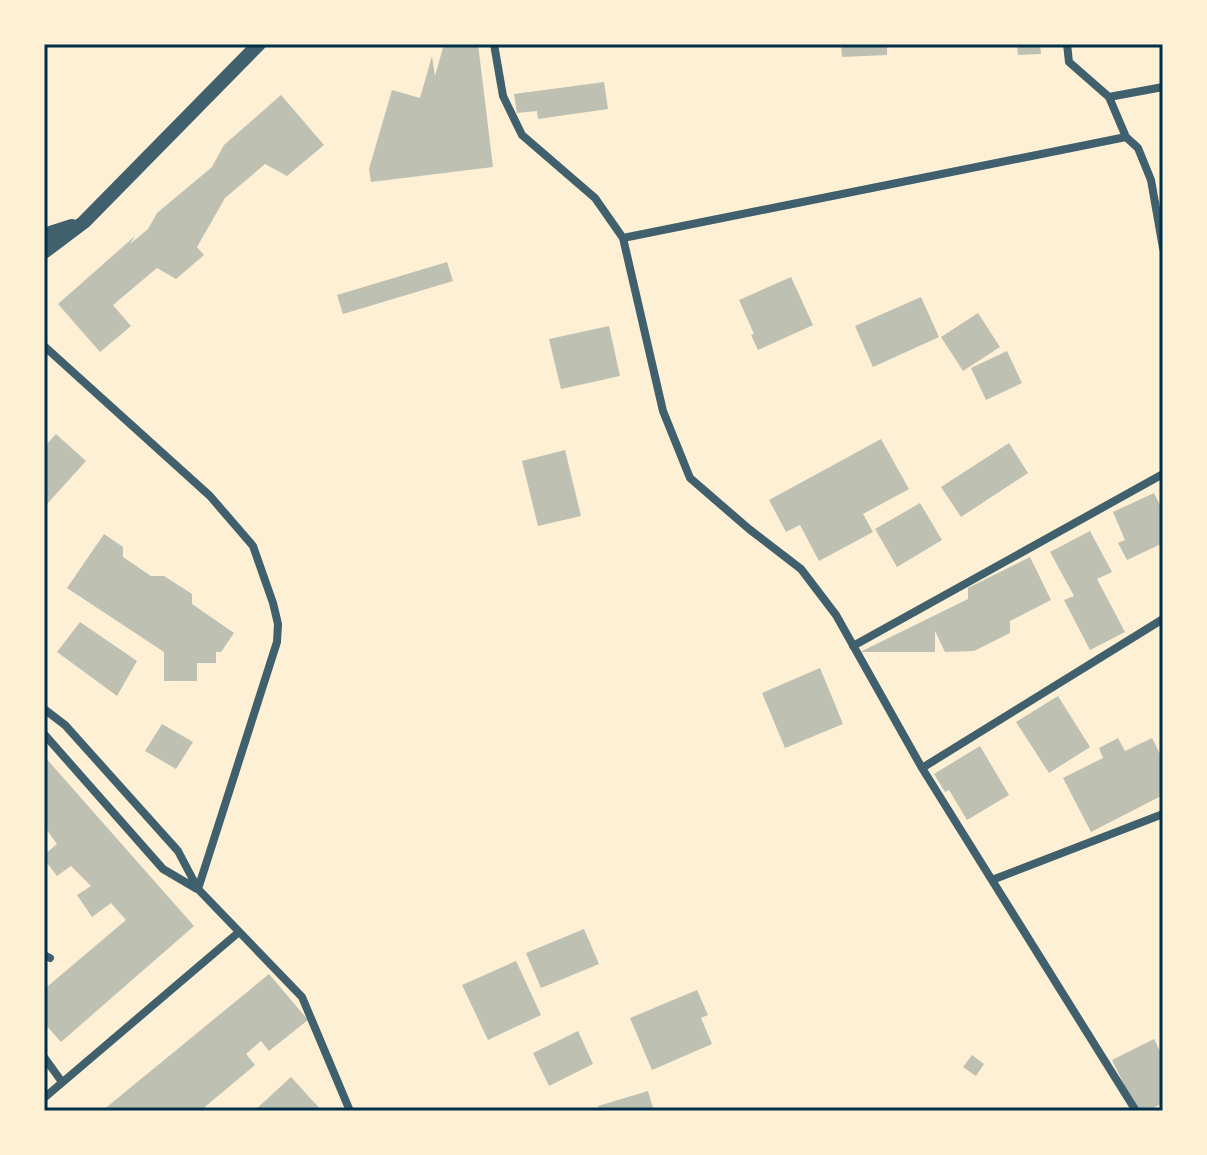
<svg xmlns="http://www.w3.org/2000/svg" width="1207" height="1155" font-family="Rubik,sans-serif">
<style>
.building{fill:#bec0b2}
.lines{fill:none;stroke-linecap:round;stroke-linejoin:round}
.minor{stroke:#3f606c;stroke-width:8}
.tertiary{stroke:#3f606c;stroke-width:14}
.neatline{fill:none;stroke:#003049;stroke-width:3}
</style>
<rect width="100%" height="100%" fill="#fdf0d5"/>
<!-- building -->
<path class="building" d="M 444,44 L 478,44 L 493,167 L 371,182 L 369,169 L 392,90 L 420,98 L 432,56 L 435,76 Z
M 841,44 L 887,44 L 887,55 L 842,57 Z
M 1017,44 L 1040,44 L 1041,54 L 1018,55 Z
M 604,82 L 608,109 L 538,119 L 537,111 L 517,113 L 514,94 Z
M 281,95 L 324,145 L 287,176 L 265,164 L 225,198 L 197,247 L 204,255 L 176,279 L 157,268 L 113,305 L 131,326 L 100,352 L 58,304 L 135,236 L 130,244 L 148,229 L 157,213 L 212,167 L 224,145 Z
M 447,262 L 453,281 L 343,314 L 337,295 Z
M 791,277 L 813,325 L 758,350 L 751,335 L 754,334 L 739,300 Z
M 921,297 L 939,337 L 873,367 L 855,326 Z
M 978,313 L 1000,347 L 963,371 L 941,337 Z
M 609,326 L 620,376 L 561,389 L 549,339 Z
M 1007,351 L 1022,383 L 986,400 L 971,368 Z
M 56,434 L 86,461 L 47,504 L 44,501 L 44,447 Z
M 881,439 L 909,489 L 863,514 L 873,532 L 819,561 L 800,525 L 786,532 L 769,500 Z
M 1009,443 L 1028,473 L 961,517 L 941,487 Z
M 565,450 L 581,516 L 538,526 L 522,461 Z
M 1154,493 L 1163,511 L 1163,543 L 1127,560 L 1118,543 L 1125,540 L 1113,512 Z
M 920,503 L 942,540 L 897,567 L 875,529 Z
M 1090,531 L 1112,572 L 1097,579 L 1125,632 L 1090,650 L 1064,600 L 1074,596 L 1050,552 Z
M 104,534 L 123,547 L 123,557 L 151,576 L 164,576 L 192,594 L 192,604 L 234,633 L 221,652 L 216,652 L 216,663 L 197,663 L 197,681 L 164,681 L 164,652 L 67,588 Z
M 1030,557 L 1051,600 L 1010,621 L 1010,633 L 974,651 L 945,652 L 935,631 L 935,652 L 860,652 L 968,599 L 968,588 Z
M 80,622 L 137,661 L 117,696 L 57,652 Z
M 820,668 L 843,724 L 785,748 L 762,693 Z
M 1058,696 L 1090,747 L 1049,773 L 1016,722 Z
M 162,724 L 193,742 L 176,769 L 145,751 Z
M 1118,738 L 1125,751 L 1152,738 L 1163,760 L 1163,795 L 1091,832 L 1063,778 L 1103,758 L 1099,748 Z
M 980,746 L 1009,795 L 967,820 L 949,790 L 945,792 L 934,774 Z
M 44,756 L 194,926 L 61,1042 L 44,1023 L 44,981 L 48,986 L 126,920 L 111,903 L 92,917 L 77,895 L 91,886 L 71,866 L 57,876 L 44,859 L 44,855 L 57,844 L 44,826 Z
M 584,929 L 599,964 L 541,988 L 526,953 Z
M 516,961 L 541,1015 L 488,1040 L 462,985 Z
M 269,974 L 308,1020 L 269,1051 L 261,1041 L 246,1054 L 255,1065 L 200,1111 L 102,1111 Z
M 697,990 L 708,1015 L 701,1018 L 712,1044 L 652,1070 L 630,1018 Z
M 578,1031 L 593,1064 L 549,1086 L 533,1053 Z
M 1154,1039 L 1163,1057 L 1163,1103 L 1147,1111 L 1137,1111 L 1112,1060 Z
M 972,1055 L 984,1064 L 976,1076 L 963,1067 Z
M 291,1077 L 322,1111 L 254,1111 Z
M 648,1091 L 654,1111 L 599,1111 L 598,1106 Z"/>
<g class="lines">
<!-- minor -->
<path class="minor" d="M 494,44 L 503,96 L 522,135 L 595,198 L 623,238 L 663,411 L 690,478 L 749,529 L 801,569 L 836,615 L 922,768 L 1136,1111
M 1067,44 L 1069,62 L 1109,97 L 1126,137 L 1138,148 L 1151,180 L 1163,248
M 1109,97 L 1163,87
M 623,238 L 1126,137
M 44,346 L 210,496 L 253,546 L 273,603 L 278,624 L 277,642 L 198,889
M 853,646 L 1163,474
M 44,709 L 65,725 L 178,851 L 198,889 L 302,997 L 350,1111
M 44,734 L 163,869 L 197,889
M 922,768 L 1163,619
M 992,880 L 1163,814
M 44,955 L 50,958
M 44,1057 L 62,1082
M 44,1098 L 239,932"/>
<!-- tertiary -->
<path class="tertiary" d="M 44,235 L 72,226
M 44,252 L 84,222 L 259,44"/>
</g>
<!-- border -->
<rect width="1207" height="1155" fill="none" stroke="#fdf0d5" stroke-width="92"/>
<rect x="46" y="46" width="1115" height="1063" class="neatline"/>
</svg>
